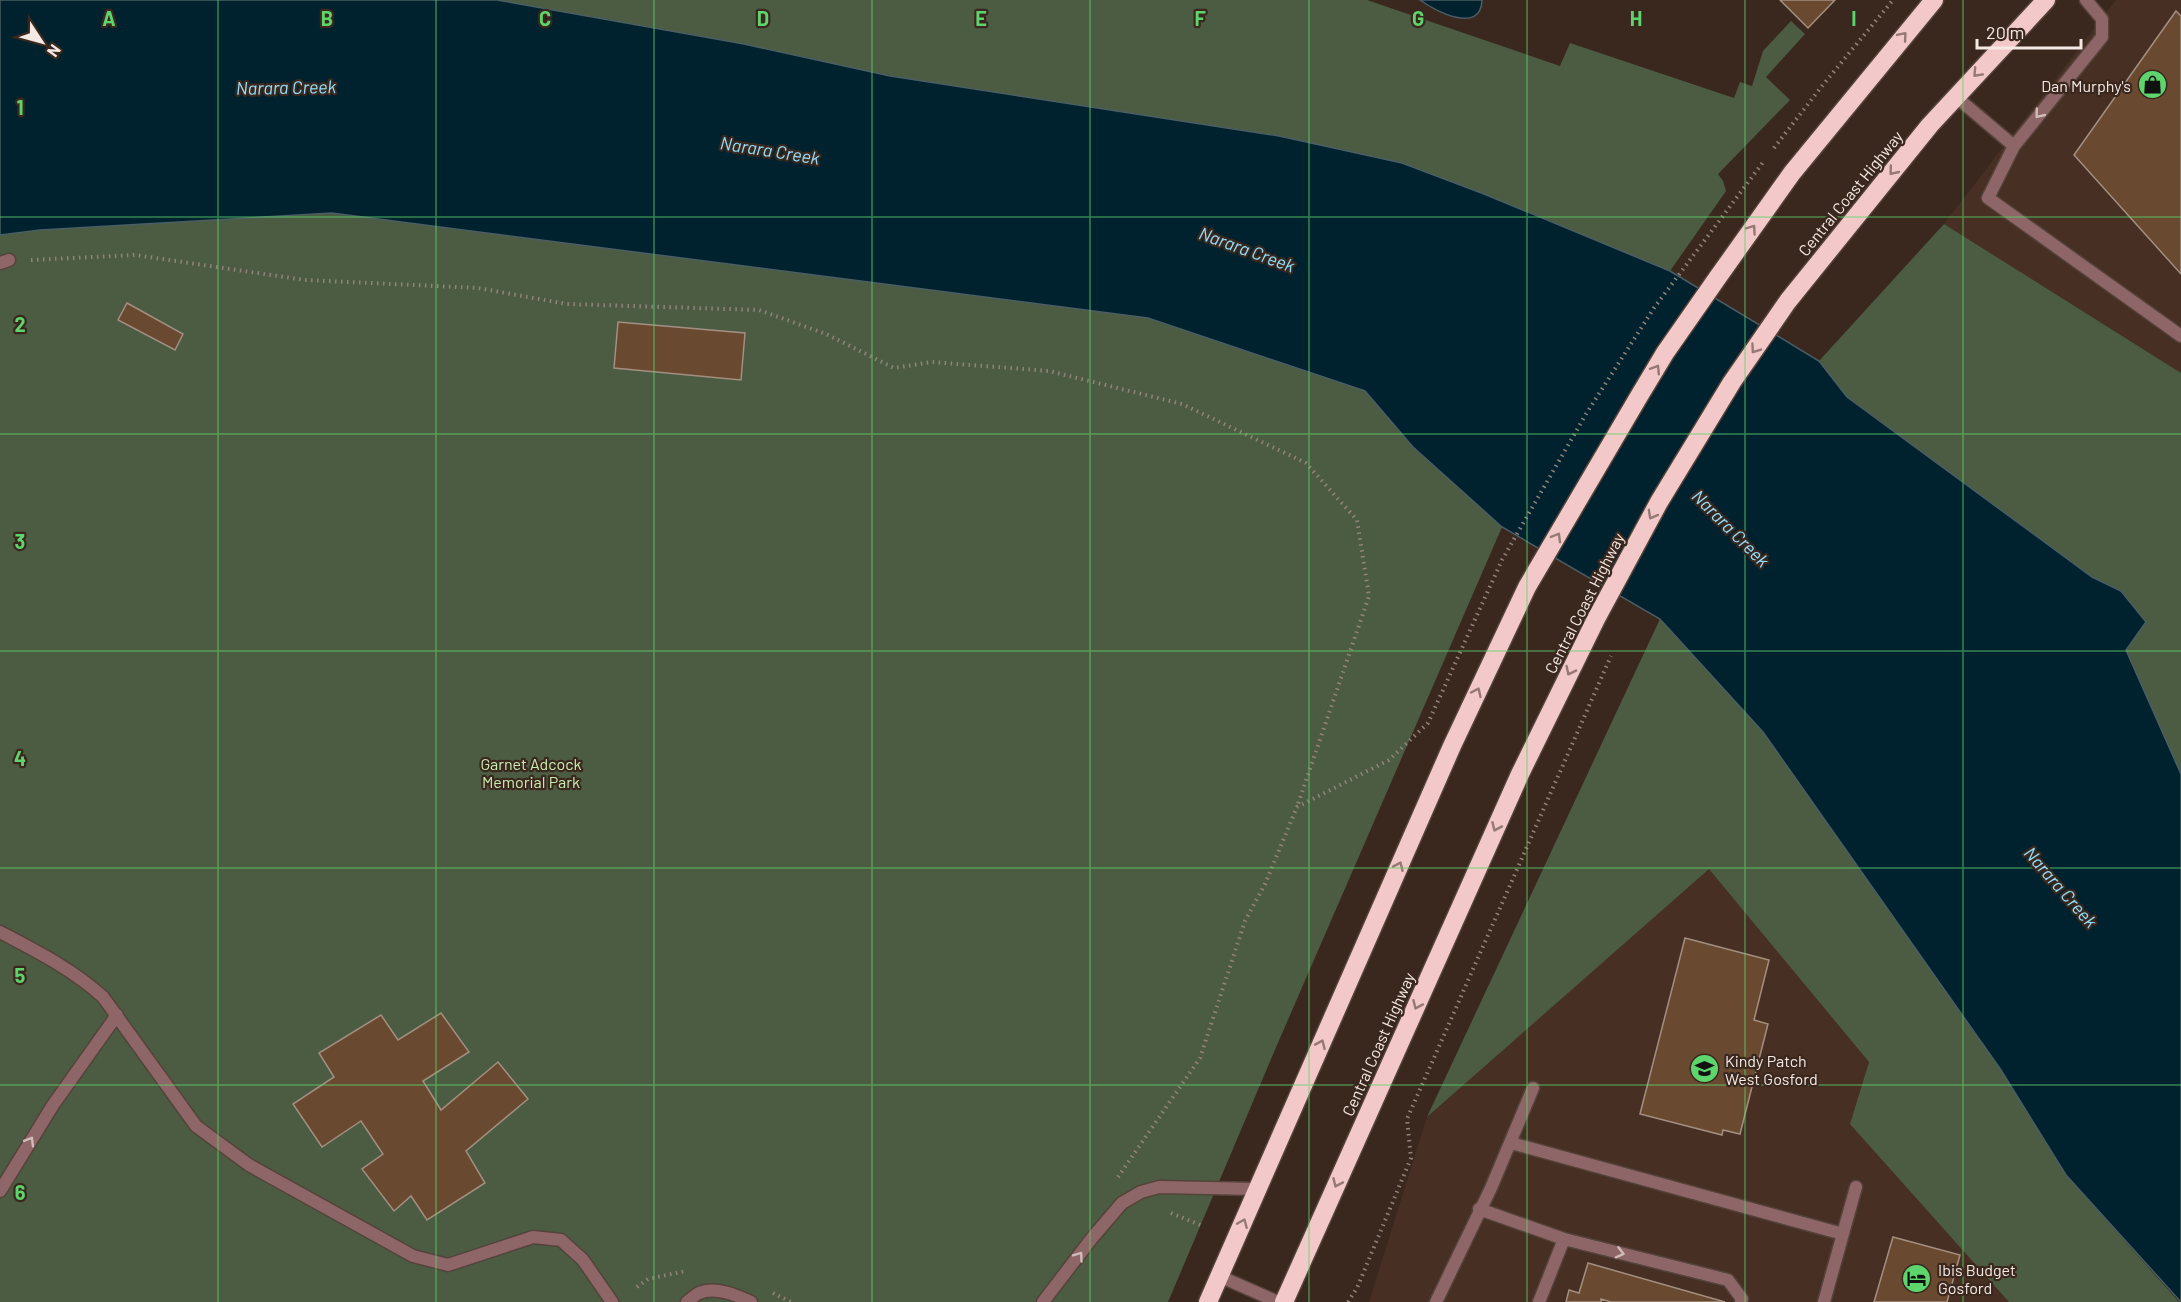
<svg xmlns="http://www.w3.org/2000/svg" width="2181" height="1302" font-family="Barlow,sans-serif">
<style>
.built{fill:#472f23}
.green{fill:#4c5c42}
.water{fill:#00222e;stroke:#4a5e64;stroke-width:1.5}
.building{fill:#694a30;stroke:#a38f81;stroke-width:1.5}
.lines{fill:none;stroke-linecap:round;stroke-linejoin:round}
.lane-casing{stroke:#54433a;stroke-width:15}
.highway-casing{stroke:#54433a;stroke-width:21}
.path{stroke:#92837b;stroke-width:4;stroke-dasharray:1.5 4.5;stroke-linecap:butt}
.lane{stroke:#8f6667;stroke-width:12}
.highway{stroke:#f2c9c8;stroke-width:18}
.oneway{stroke:#967874}
.oneway2{stroke:#d1bbb8}
.grid{fill:none;stroke:#5dd56c;stroke-width:1.5;stroke-opacity:0.55}
.labels{text-anchor:middle;dominant-baseline:central;stroke-width:4.5;stroke-linejoin:round;paint-order:stroke}
.poi-label{font-size:16px;fill:#f5e9e3;stroke:#3a281f;text-anchor:start}
.street-label{font-size:16px;fill:#f5e9e3;stroke:#3a281f}
.park-label{font-size:16px;fill:#c8edb1;stroke:#3a281f}
.water-label{font-size:18px;font-style:italic;fill:#90e0fd;stroke:#3a281f}
.grid-label{font-size:20px;text-anchor:middle;font-weight:bold;fill:#5dd56c;stroke:#3a281f;stroke-width:4.5;stroke-linejoin:round;paint-order:stroke}
</style>
<rect width="100%" height="100%" fill="#3a281f"/>
<!-- built -->
<path class="built" d="M 2116,0 L 2181,0 L 2181,373 L 1944,224 Z
M 1709,868 L 1869,1062 L 1851,1124 L 2009,1302 L 1369,1302 L 1427,1117 Z"/>
<!-- green -->
<path class="green" d="M 497,0 L 1367,0 L 1560,66 L 1570,43 L 1734,98 L 1740,82 L 1752,86 L 1763,51 L 1791,21 L 1805,34 L 1766,77 L 1790,100 L 1718,174 L 1723,181 L 1726,191 L 1670,271 L 1484,194 L 1402,163 L 1279,136 L 890,76 L 744,44 Z
M 332,213 L 1148,318 L 1365,391 L 1413,447 L 1502,527 L 1277,1045 L 1168,1302 L 0,1302 L 0,235 L 40,230 Z
M 1944,224 L 2181,373 L 2181,774 L 2126,650 L 2121,591 L 2092,577 L 1847,397 L 1819,361 Z
M 1660,619 L 1763,732 L 2001,1070 L 2066,1175 L 2179,1302 L 2009,1302 L 1850,1124 L 1869,1062 L 1709,869 L 1427,1117 Z"/>
<!-- water -->
<path class="water" d="M 0,0 L 497,0 L 744,44 L 890,76 L 1279,136 L 1402,163 L 1484,194 L 1670,271 L 1819,361 L 1847,397 L 2092,577 L 2121,591 L 2146,622 L 2126,650 L 2181,774 L 2181,1302 L 2066,1175 L 2001,1070 L 1763,732 L 1660,619 L 1502,527 L 1413,447 L 1365,391 L 1148,318 L 332,213 L 40,230 L 0,235 Z
M 1420,0 L 1482,0 C 1481,35 1435,11 1420,0 Z"/>
<!-- building -->
<path class="building" d="M 1780,0 L 1835,0 L 1808,28 Z
M 2176,11 L 2181,16 L 2181,274 L 2074,155 Z
M 127,303 L 183,334 L 175,350 L 118,320 Z
M 618,322 L 745,333 L 741,380 L 614,368 Z
M 1685,938 L 1769,960 L 1754,1020 L 1768,1024 L 1740,1134 L 1723,1130 L 1722,1135 L 1640,1114 Z
M 441,1013 L 469,1052 L 423,1081 L 441,1110 L 498,1062 L 528,1099 L 466,1151 L 485,1183 L 427,1220 L 411,1196 L 394,1211 L 362,1169 L 383,1154 L 361,1121 L 322,1147 L 293,1104 L 334,1077 L 319,1053 L 381,1015 L 398,1040 Z
M 1893,1237 L 1960,1255 L 1947,1302 L 1874,1302 Z
M 1588,1263 L 1725,1302 L 1611,1302 L 1601,1299 L 1601,1302 L 1566,1302 L 1569,1290 L 1579,1293 Z"/>
<g class="lines">
<defs>
<path id="lane" d="M 2086,0 L 2102,19 L 2102,37 L 2014,146 L 1988,198 L 2181,336
M 1955,96 L 2014,146
M 0,263 L 9,260
M 0,932 C 36,951 72,969 103,997 L 196,1126 L 249,1165 L 413,1256 L 448,1265 L 533,1237 L 561,1240 L 583,1260 L 612,1302
M 1511,1143 L 1843,1234
M 0,1191 L 53,1105 L 117,1015
M 1479,1209 L 1564,1239 L 1539,1302
M 1564,1239 L 1728,1280 L 1742,1299 L 1741,1302
M 1219,1276 L 1278,1302
M 687,1302 C 691,1299 695,1295 699,1293 C 715,1286 736,1295 751,1302
M 1043,1302 L 1092,1238 L 1122,1203 L 1141,1192 L 1159,1187 L 1257,1189
M 1436,1302 L 1491,1188 L 1533,1088
M 1824,1302 L 1856,1187"/>
<path id="highway" d="M 1208,1302 L 1452,746 L 1527,587 L 1638,398 L 1665,353 L 1718,277 L 1792,173 L 1934,0
M 1284,1302 L 1520,774 L 1596,619 L 1659,502 L 1732,382 L 1788,301 L 1930,125 L 2046,0"/>
</defs>
<!-- lane casing -->
<use href="#lane" class="lane-casing"/>
<!-- highway casing -->
<use href="#highway" class="highway-casing"/>
<!-- path -->
<path class="path" d="M 1774,148 L 1822,86 L 1893,0
M 31,260 L 135,255 L 305,280 L 478,288 L 567,304 L 759,310 L 826,334 L 894,368 L 932,362 L 1049,371 L 1182,404 L 1306,463 L 1357,520 L 1369,596 L 1297,807
M 1118,1177 L 1200,1058 L 1245,921 L 1265,884 L 1297,807 L 1389,760 L 1428,723 L 1502,560 L 1586,414 L 1654,308 L 1764,161
M 1171,1213 L 1203,1226
M 637,1287 L 648,1279 L 686,1271
M 773,1293 L 791,1302
M 1348,1302 L 1357,1288 L 1411,1158 L 1407,1119 L 1611,656"/>
<!-- lane -->
<use href="#lane" class="lane"/>
<!-- highway -->
<use href="#highway" class="highway"/>
</g>
<!-- one-way arrows -->
<defs><path id="oneway-chevron" d="M-2-3.5L2.5 0L-2 3.5" fill="none" stroke-width="1.6" stroke-linecap="round" stroke-linejoin="round" transform="scale(1.5)"/></defs>
<g class="oneway">
<use href="#oneway-chevron" transform="translate(1903 36) rotate(-50)"/>
<use href="#oneway-chevron" transform="translate(1977 73) rotate(133)"/>
<use href="#oneway-chevron" transform="translate(1893 171) rotate(129)"/>
<use href="#oneway-chevron" transform="translate(1752 229) rotate(-55)"/>
<use href="#oneway-chevron" transform="translate(1755 349) rotate(125)"/>
<use href="#oneway-chevron" transform="translate(1656 369) rotate(-58)"/>
<use href="#oneway-chevron" transform="translate(1652 515) rotate(119)"/>
<use href="#oneway-chevron" transform="translate(1557 537) rotate(-60)"/>
<use href="#oneway-chevron" transform="translate(1570 671) rotate(116)"/>
<use href="#oneway-chevron" transform="translate(1477 692) rotate(-65)"/>
<use href="#oneway-chevron" transform="translate(1496 827) rotate(114)"/>
<use href="#oneway-chevron" transform="translate(1399 866) rotate(-66)"/>
<use href="#oneway-chevron" transform="translate(1417 1005) rotate(114)"/>
<use href="#oneway-chevron" transform="translate(1321 1044) rotate(-66)"/>
<use href="#oneway-chevron" transform="translate(1337 1183) rotate(114)"/>
<use href="#oneway-chevron" transform="translate(1243 1223) rotate(-67)"/>
</g>
<g class="oneway2">
<use href="#oneway-chevron" transform="translate(2039 114) rotate(129)"/>
<use href="#oneway-chevron" transform="translate(30 1141) rotate(-59)"/>
<use href="#oneway-chevron" transform="translate(1620 1253) rotate(14)"/>
<use href="#oneway-chevron" transform="translate(1079 1256) rotate(-54)"/>
</g>
<!-- grid -->
<path class="grid" d="M 218,0 L 218,1302M 436,0 L 436,1302M 654,0 L 654,1302M 872,0 L 872,1302M 1090,0 L 1090,1302M 1309,0 L 1309,1302M 1527,0 L 1527,1302M 1745,0 L 1745,1302M 1963,0 L 1963,1302M 0,217 L 2181,217M 0,434 L 2181,434M 0,651 L 2181,651M 0,868 L 2181,868M 0,1085 L 2181,1085"/>
<!-- icons -->
<defs>
<symbol id="shop-disc" viewBox="-11 -11 22 22"><circle r="9.5" fill="#5dd56c" stroke="#3a281f"/><path d="M-5-2.5h2.3a2.7 3.5 0 0 1 5.4 0H5L5.5 6h-11ZM-1.5-2.5h3a1.5 2.3 0 0 0-3 0Z" fill="#111"/></symbol>
<symbol id="school-disc" viewBox="-11 -11 22 22"><circle r="9.5" fill="#5dd56c" stroke="#3a281f"/><path d="M0-5L7-2L0 1L-7-2ZM-4 1L0 2.5L4 1V4Q0 6-4 4Z" fill="#111"/></symbol>
<symbol id="hotel-disc" viewBox="-11 -11 22 22"><circle r="9.5" fill="#5dd56c" stroke="#3a281f"/><path d="M-6-4.5h1.5V1H6V5H4.5V3h-9V5H-6ZM-4 0a1.8 1.8 0 1 1 3.6 0ZM.5 0V-2.5h3Q6-2.5 6 0Z" fill="#111"/></symbol>
</defs>
<g fill-rule="evenodd">
<use href="#shop-disc" x="2136" y="68" width="33" height="33"/>
<use href="#school-disc" x="1688" y="1052" width="33" height="33"/>
<use href="#hotel-disc" x="1900" y="1262" width="33" height="33"/>
</g>
<g class="labels">
<!-- poi labels -->
<g class="poi-label">
<text x="2131" y="85" text-anchor="end">Dan Murphy's</text>
<text x="1725" y="1060">Kindy Patch<tspan x="1725" dy="18">West Gosford</tspan></text>
<text x="1938" y="1269">Ibis Budget<tspan x="1938" dy="18">Gosford</tspan></text>
</g>
<!-- street labels -->
<g class="street-label">
<text transform="translate(1850 193) rotate(-51)">Central Coast Highway</text>
<text transform="translate(1584 603) rotate(-63)">Central Coast Highway</text>
<text transform="translate(1378 1044) rotate(-66)">Central Coast Highway</text>
</g>
<!-- park labels -->
<g class="park-label">
<text x="531" y="763">Garnet Adcock<tspan x="531" dy="18">Memorial Park</tspan></text>
</g>
<!-- water labels -->
<g class="water-label">
<text transform="translate(286 87) rotate(-1)">Narara Creek</text>
<text transform="translate(770 150) rotate(9)">Narara Creek</text>
<text transform="translate(1247 249) rotate(20)">Narara Creek</text>
<text transform="translate(1731 528) rotate(45)">Narara Creek</text>
<text transform="translate(2061 887) rotate(49)">Narara Creek</text>
</g>
</g>
<g class="grid-label">
<text x="109" y="26">A</text>
<text x="327" y="26">B</text>
<text x="545" y="26">C</text>
<text x="763" y="26">D</text>
<text x="981" y="26">E</text>
<text x="1200" y="26">F</text>
<text x="1418" y="26">G</text>
<text x="1636" y="26">H</text>
<text x="1854" y="26">I</text>
<text x="20" y="115">1</text>
<text x="20" y="332">2</text>
<text x="20" y="549">3</text>
<text x="20" y="766">4</text>
<text x="20" y="983">5</text>
<text x="20" y="1200">6</text>
</g>
<!-- north arrow -->
<g transform="translate(42 42) rotate(126)" stroke="#3a281f" stroke-width="4.5" paint-order="stroke">
<path d="M0-4.5L10 22L0 15L-10 22Z" fill="#f5e9e3"/>
<text y="-9" font-size="16" font-weight="bold" text-anchor="middle" fill="#f5e9e3">N</text>
</g>
<!-- scale -->
<path d="M1977 39v9h104v-9" fill="none" stroke="#f5e9e3" stroke-width="3"/>
<text x="1986" y="39" font-size="18" fill="#f5e9e3" stroke="#3a281f" stroke-width="4.5" paint-order="stroke">20 m</text>
</svg>
